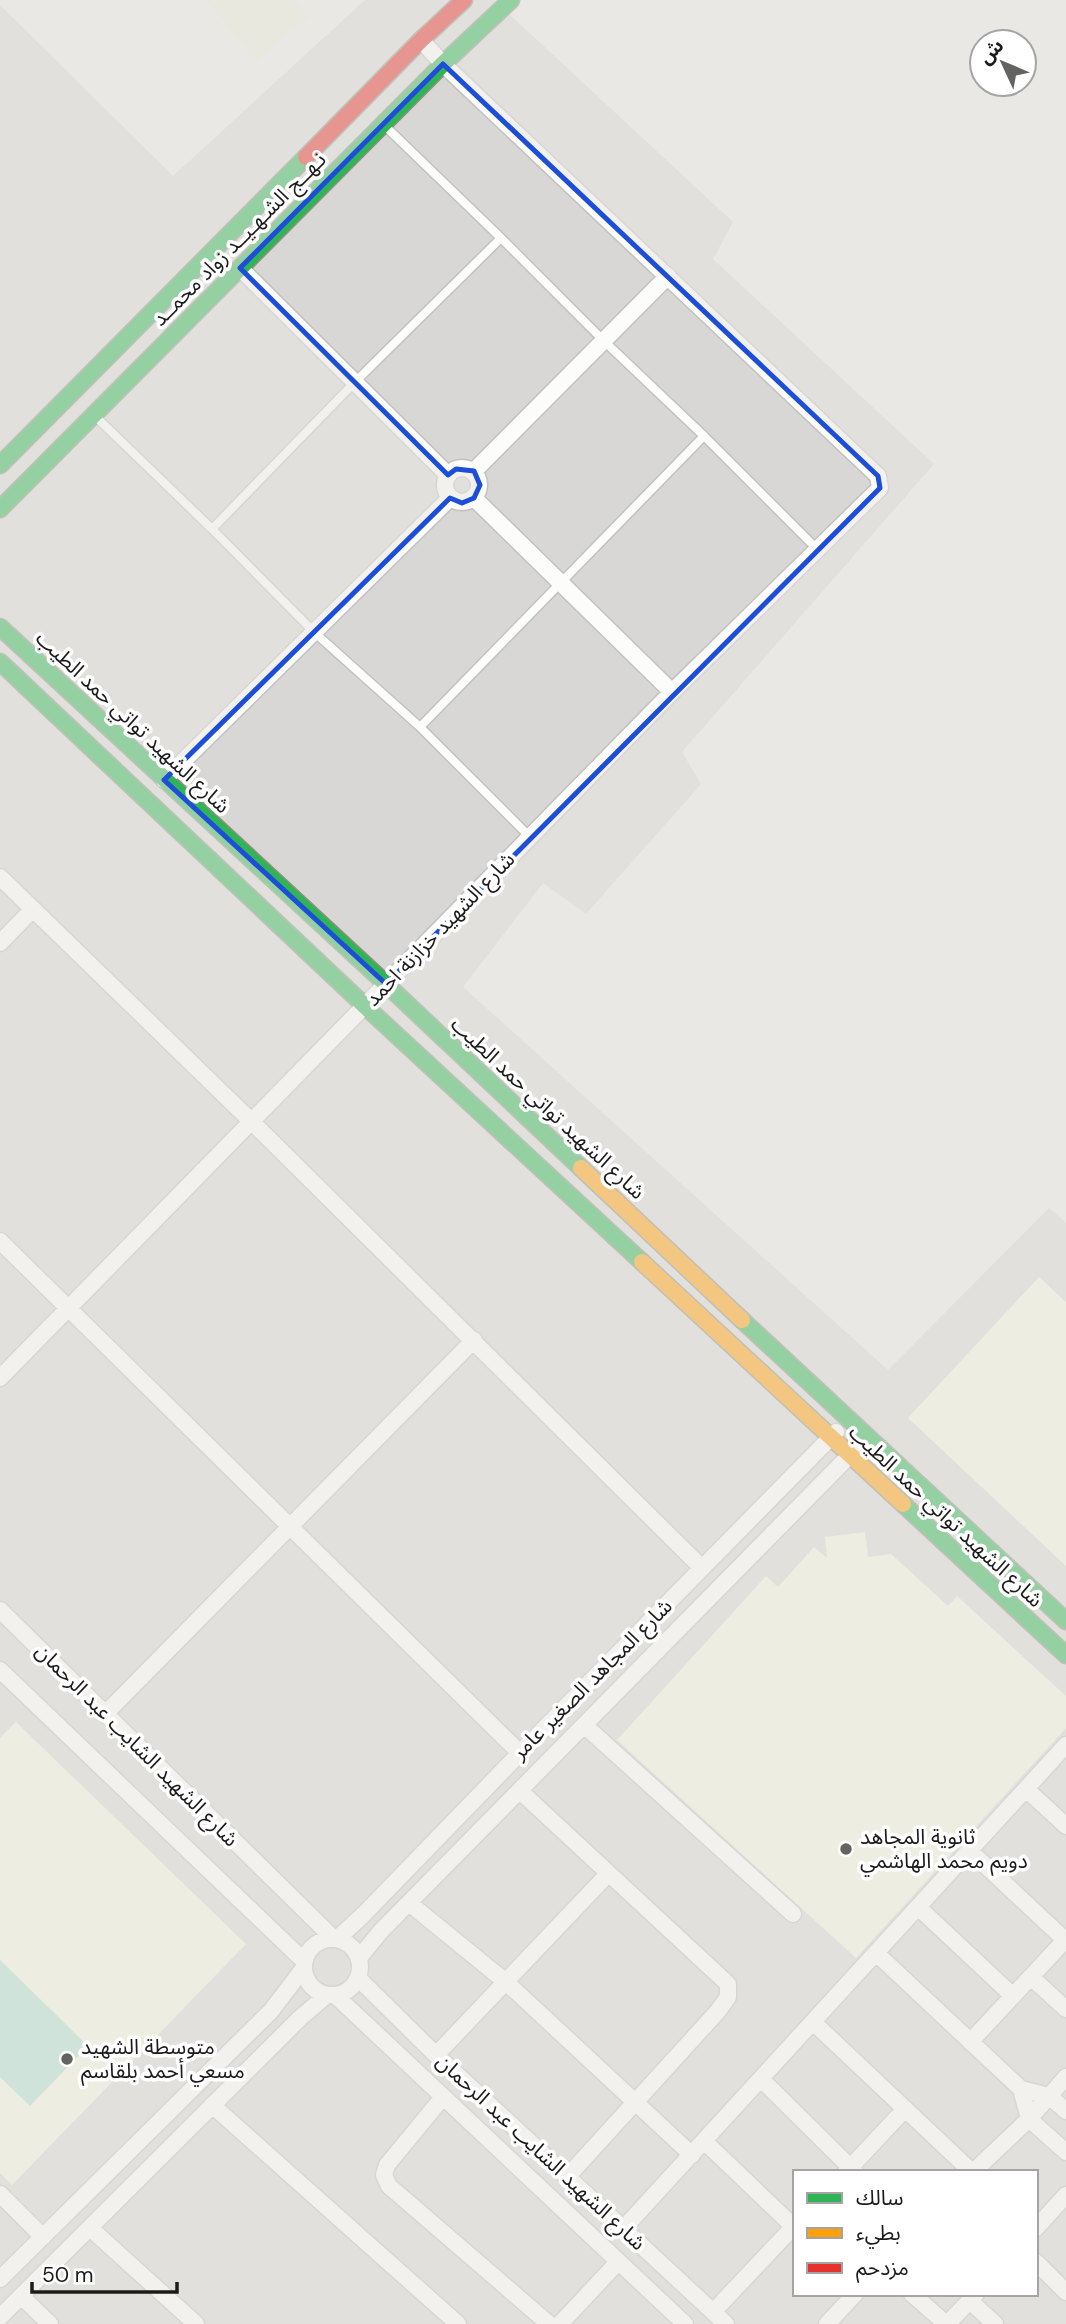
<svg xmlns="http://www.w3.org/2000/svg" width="1066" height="2324" font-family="'DM Sans','Noto Sans Arabic',sans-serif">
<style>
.residential{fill:#d8d7d5;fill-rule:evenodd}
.education{fill:#f2f3de}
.farmland{fill:#e7e9d7}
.pitch{fill:#b1decf}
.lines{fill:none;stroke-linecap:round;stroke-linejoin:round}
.lane-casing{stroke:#c2c2c0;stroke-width:11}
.street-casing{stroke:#c2c2c0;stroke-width:19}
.fast-casing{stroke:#8e917e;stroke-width:19}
.slow-casing{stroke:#8e917e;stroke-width:19}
.jam-casing{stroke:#8e917e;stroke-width:19}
.lane{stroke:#fcfcfb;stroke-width:8}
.street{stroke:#fcfcfb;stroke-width:16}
.fast{stroke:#30b455;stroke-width:16}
.slow{stroke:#ff9f0a;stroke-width:16}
.jam{stroke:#e5322d;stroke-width:16}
.marked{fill:none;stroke:#1d4ed8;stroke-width:5;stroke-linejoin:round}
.poi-dot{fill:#636361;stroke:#fff;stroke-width:2.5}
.labels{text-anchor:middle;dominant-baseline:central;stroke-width:7;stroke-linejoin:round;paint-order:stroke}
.street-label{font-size:21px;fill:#1b1b1b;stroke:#fff}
.poi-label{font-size:21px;fill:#1b1b1b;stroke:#fff;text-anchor:start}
</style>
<rect width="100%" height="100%" fill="#e9e8e4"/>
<!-- residential -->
<path class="residential" d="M 365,0 L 494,0 L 733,222 L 713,259 L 934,464 L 682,752 L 701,784 L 586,914 L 543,883 L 463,987 L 888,1370 L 1049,1208 L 1066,1223 L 1066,2324 L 0,2324 L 0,5 L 173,176 ZM 795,2172 L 1036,2172 L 1036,2294 L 795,2294 Z"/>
<!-- education -->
<path class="education" d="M 1039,1277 L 1066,1302 L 1066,1566 L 908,1418 Z
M 865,1532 L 868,1557 L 891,1554 L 948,1606 L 957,1596 L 1066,1696 L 1066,1728 L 856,1958 L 617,1740 L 766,1576 L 778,1587 L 814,1547 L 827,1558 L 825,1537 Z
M 16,1722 L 246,1944 L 12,2185 L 0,2173 L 0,1738 Z"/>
<!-- farmland -->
<path class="farmland" d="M 206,0 L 294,0 L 309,17 L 256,61 Z"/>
<!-- pitch -->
<path class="pitch" d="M 0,1960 L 88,2046 L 30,2106 L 0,2077 Z"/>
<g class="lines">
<defs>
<path id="lane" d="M 385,126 L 501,238
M 96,417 L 212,529
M 420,727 L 314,632 L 212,529 L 355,382 L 501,238 L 604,341 L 704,436
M 530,837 L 420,727 L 704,436 L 817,549"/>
<path id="street" d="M 240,268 L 448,475
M445 485a17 17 0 1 1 34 0a17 17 0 1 1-34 0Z
M 474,471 L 668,276
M 474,498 L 672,692
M 164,780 L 450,498
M 0,877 L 251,1121 L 702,1568
M 0,943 L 33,909
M 0,1241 L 520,1753
M 0,1378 L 672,692 L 880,488 L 878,476 L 443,64 L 421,40
M 0,1610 L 333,1938
M 0,1670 L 304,1961
M 105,1714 L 474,1340
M 584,1725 L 793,1914
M 1026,1789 L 1066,1826
M 520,1791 L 728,1984 L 728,1997 L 718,2011 L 568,2176
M 970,1851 L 1065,1940
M 409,1903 L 506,1982 L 692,2155
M 918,1907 L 1013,1996
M304 1967a28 28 0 1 1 56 0a28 28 0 1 1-56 0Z
M 337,1939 L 363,1915 L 520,1753 L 836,1432
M 876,1953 L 1021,2089 L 1049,2096 L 1066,2111
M 359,1958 L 381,1931 L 856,1449
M 1031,1977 L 1066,2009
M 358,1978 L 436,2055 L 726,2324
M 336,1996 L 685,2324
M 813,2022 L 972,2172
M 970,2042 L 1066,1939
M 436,2055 L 608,1874
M 761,2079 L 855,2172
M 1021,2089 L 1029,2119 L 1066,2152
M 443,2097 L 387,2165 L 384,2175 L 389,2186 L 549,2324
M 212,2105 L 458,2324
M 704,2141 L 795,2228
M 846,2172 L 905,2109
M 973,2172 L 1029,2119 L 1066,2077
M 0,2194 L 43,2237
M 90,2228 L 196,2324
M 624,2228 L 1066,1745
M 1036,2228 L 1066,2195
M 1036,2262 L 1066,2292
M 0,2279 L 271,2011 L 303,1969
M 912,2294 L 945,2323 L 952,2319 L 976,2294
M 21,2296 L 50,2324
M 970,2301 L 995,2324
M 713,2312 L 795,2225
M 0,2317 L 300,2018 L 327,1995
M 560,2324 L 618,2262
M 827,2324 L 855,2294"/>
<path id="fast" d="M 0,465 L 306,157
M 0,509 L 443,64 L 511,0
M 0,627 L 386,984 L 581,1168
M 0,662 L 365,1006 L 642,1262
M 742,1320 L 1066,1621
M 903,1504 L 1066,1655"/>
<path id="slow" d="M 581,1168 L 742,1320
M 642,1262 L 903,1504"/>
<path id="jam" d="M 306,157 L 421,40 L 464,0"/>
</defs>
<!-- lane casing -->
<use href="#lane" class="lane-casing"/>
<!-- street casing -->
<use href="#street" class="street-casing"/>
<!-- fast casing -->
<use href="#fast" class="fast-casing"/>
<!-- slow casing -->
<use href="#slow" class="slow-casing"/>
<!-- jam casing -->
<use href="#jam" class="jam-casing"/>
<!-- lane -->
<use href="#lane" class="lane"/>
<!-- street -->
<use href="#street" class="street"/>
<!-- fast -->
<use href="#fast" class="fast"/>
<!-- slow -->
<use href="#slow" class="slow"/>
<!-- jam -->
<use href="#jam" class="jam"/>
</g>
<!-- marked area -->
<path d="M0 0H1066V2324H0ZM 443,64 L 878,476 L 880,488 L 386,984 L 164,780 L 450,498 L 462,503 L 474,498 L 480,485 L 474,471 L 456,469 L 448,475 L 240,268 Z" fill="#e9e8e4" fill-opacity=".55" fill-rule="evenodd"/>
<path class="marked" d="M 443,64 L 878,476 L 880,488 L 386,984 L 164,780 L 450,498 L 462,503 L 474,498 L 480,485 L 474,471 L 456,469 L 448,475 L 240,268 Z"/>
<!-- markers -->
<g class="poi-dot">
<circle cx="846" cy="1849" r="7"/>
<circle cx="67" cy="2059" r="7"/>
</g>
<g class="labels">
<!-- street labels -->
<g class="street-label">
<text transform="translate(239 239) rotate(-45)">نـهــج الشـهـيــد زواد محمــد</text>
<text transform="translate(133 722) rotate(43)">شارع الشهيد تواتي حمد الطيب</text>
<text transform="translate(440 929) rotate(-46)">شارع الشهيد خزازنة احمد</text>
<text transform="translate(548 1108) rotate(43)">شارع الشهيد تواتي حمد الطيب</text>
<text transform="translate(946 1516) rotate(43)">شارع الشهيد تواتي حمد الطيب</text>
<text transform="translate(592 1679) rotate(-45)">شارع المجاهد الصغير عامر</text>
<text transform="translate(137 1745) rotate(45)">شارع الشهيد الشايب عبد الرحمان</text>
<text transform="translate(541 2152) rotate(43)">شارع الشهيد الشايب عبد الرحمان</text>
</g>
<!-- poi labels -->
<g class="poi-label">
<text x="860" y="1837">ثانوية المجاهد<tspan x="860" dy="24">دويم محمد الهاشمي</tspan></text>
<text x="81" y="2047">متوسطة الشهيد<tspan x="81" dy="24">مسعي أحمد بلقاسم</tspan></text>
</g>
</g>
<!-- legend -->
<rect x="793" y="2170" width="245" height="126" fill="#ffffff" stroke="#a4a4a4" stroke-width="2"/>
<rect x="807" y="2193" width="35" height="10" fill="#30b455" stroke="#a4a4a4" stroke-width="2"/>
<text x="856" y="2205" font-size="21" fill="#1b1b1b">سالك</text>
<rect x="807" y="2228" width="35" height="10" fill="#ff9f0a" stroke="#a4a4a4" stroke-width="2"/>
<text x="856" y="2240" font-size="21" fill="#1b1b1b">بطيء</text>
<rect x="807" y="2263" width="35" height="10" fill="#e5322d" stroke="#a4a4a4" stroke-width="2"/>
<text x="856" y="2275" font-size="21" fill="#1b1b1b">مزدحم</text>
<!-- north arrow -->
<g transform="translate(1003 63) rotate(314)"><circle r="33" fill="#ffffff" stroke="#a4a4a4" stroke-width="2"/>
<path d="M0-5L12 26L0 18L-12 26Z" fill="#636361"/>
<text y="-10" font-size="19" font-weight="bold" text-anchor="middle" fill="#1b1b1b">ش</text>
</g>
<!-- scale -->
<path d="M32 2282v10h145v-10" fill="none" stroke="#1b1b1b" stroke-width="3.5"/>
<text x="42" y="2282" font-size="21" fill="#1b1b1b" stroke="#ffffff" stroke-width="5" paint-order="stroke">50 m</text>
</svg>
